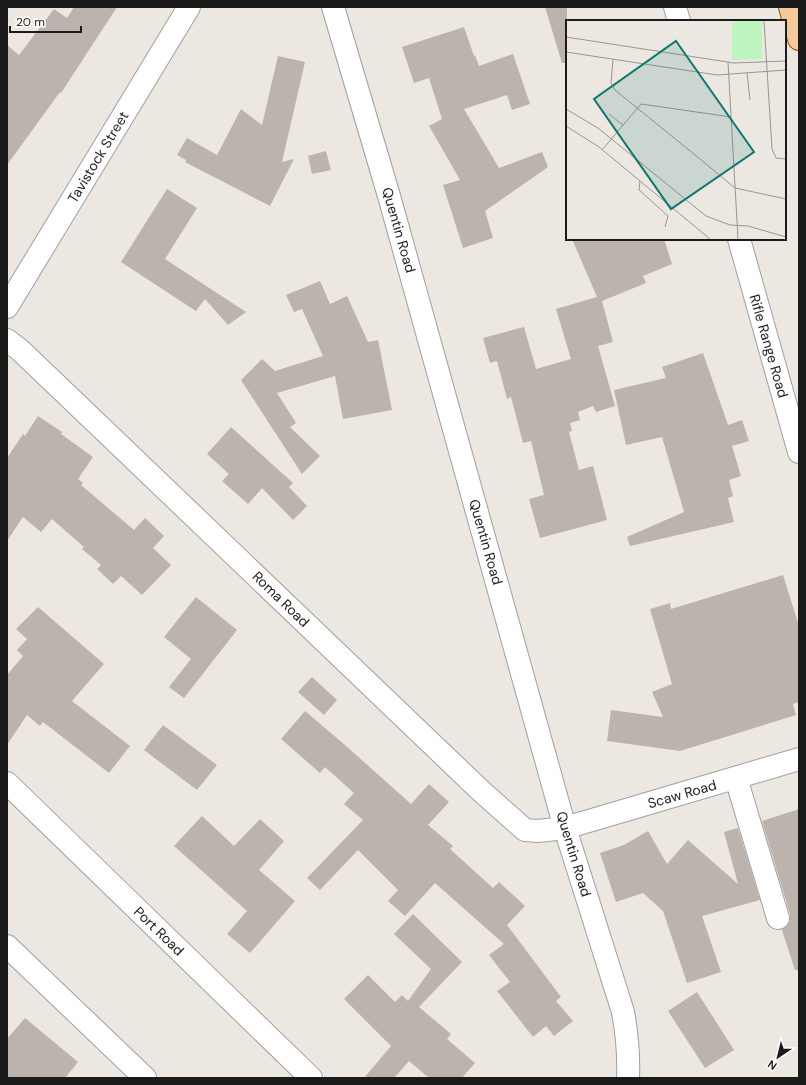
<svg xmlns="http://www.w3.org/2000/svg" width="806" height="1085" font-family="'DM Sans',sans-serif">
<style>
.building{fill:#bcb3ad}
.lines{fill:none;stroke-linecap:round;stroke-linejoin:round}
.minor-casing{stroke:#9f9f9f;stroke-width:24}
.major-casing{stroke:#8a5608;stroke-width:24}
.minor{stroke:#fff;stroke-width:22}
.major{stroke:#f6c99b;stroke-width:22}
.labels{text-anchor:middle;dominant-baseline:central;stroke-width:3;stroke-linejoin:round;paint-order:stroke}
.street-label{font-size:14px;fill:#1b1b1b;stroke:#fff}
.inset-road{fill:none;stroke:#989592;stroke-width:1}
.view{fill:#0f766e;fill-opacity:0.15;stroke:#0f766e;stroke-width:2}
.inset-edge{fill:none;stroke:#1b1b1b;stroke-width:2}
</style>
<rect width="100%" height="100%" fill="#ece7e1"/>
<!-- building -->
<path class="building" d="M 74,7 L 117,7 L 61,93 L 60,92 L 7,165 L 7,45 L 19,55 L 54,9 L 67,18 Z
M 545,7 L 567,7 L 567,63 L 562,63 Z
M 464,27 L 474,56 L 475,55 L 479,66 L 513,54 L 530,104 L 512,110 L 507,95 L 464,109 L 499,168 L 542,152 L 548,167 L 485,211 L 493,238 L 463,248 L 443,185 L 460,180 L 429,126 L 442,119 L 429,78 L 414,83 L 402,47 Z
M 278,56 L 305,62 L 282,162 L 294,159 L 270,206 L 185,162 L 186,160 L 177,155 L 187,138 L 217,155 L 241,109 L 262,125 Z
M 326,151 L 331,170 L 312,174 L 308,156 Z
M 167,189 L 197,208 L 165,259 L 246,312 L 228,325 L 205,299 L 196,311 L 121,262 Z
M 572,239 L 664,239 L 672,264 L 643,276 L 646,283 L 602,301 L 613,342 L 598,346 L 615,406 L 596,412 L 593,406 L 578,412 L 580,420 L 570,423 L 572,431 L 569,432 L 579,470 L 593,466 L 607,520 L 540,538 L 529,499 L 544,495 L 531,441 L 523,443 L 511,397 L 507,399 L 497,361 L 490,363 L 483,338 L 524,327 L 536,369 L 571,359 L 556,309 L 597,297 Z
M 320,281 L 330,304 L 347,296 L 368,342 L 378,340 L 392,410 L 343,419 L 335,376 L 277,393 L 296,423 L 290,427 L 320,456 L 302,474 L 241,380 L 262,359 L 275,371 L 323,356 L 302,309 L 294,312 L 286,295 Z
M 703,353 L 728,425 L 742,420 L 749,441 L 732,446 L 741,476 L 729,480 L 733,496 L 728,498 L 734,522 L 630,546 L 627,537 L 684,512 L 662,437 L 626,445 L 614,390 L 666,378 L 662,367 Z
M 38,416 L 62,432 L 61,434 L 93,457 L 78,479 L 83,483 L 81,485 L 134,530 L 145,518 L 164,536 L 153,548 L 171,565 L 142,595 L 121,576 L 113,584 L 97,569 L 101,565 L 82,549 L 84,547 L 52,519 L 41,532 L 23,517 L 7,541 L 7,458 L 23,434 L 25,436 Z
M 231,427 L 293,483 L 289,487 L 307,506 L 293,520 L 262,488 L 248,504 L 222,481 L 229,474 L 207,454 Z
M 783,575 L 799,626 L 799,702 L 793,704 L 796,715 L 680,751 L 607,741 L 611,710 L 663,717 L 652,692 L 672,684 L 650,609 L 670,603 L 671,609 Z
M 196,597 L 237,630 L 184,698 L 169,687 L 191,659 L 164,637 Z
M 38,607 L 104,664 L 72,701 L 130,746 L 109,773 L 43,722 L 40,726 L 27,715 L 7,745 L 7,675 L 23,656 L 17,650 L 27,639 L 16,629 Z
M 312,677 L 337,700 L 324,715 L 298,692 Z
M 305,711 L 345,745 L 411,804 L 429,784 L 449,802 L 428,825 L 453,846 L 450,849 L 493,888 L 499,882 L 525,906 L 507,925 L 561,997 L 556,1001 L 573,1021 L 554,1036 L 546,1026 L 533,1037 L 497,991 L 510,982 L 489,955 L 504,944 L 435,883 L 405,916 L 388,901 L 398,890 L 358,850 L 320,890 L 307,878 L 363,820 L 344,804 L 354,793 L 325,767 L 320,773 L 281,739 Z
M 163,725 L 217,765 L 197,790 L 144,750 Z
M 799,809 L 799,970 L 795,970 L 782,930 L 787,926 L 790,921 L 790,914 L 762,821 Z
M 202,816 L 234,846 L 260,819 L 284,841 L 259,870 L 295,901 L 250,953 L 227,934 L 247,911 L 174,846 Z
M 738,828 L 760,900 L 702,916 L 721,972 L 687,983 L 663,911 L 643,893 L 616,902 L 600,853 L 624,845 L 648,831 L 667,864 L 688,840 L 738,884 L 724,832 Z
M 413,914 L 462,962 L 419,1007 L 451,1034 L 447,1039 L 475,1063 L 462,1078 L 429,1078 L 409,1061 L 394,1078 L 364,1078 L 391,1046 L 344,999 L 368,975 L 395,1002 L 402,995 L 408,1001 L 431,969 L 394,934 Z
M 697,992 L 734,1050 L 705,1068 L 668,1011 Z
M 25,1018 L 78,1062 L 65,1078 L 7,1078 L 7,1039 Z"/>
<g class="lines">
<defs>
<path id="minor" d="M 333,7 L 389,196 L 565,828 L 623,1012 C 627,1034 629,1055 628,1078
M 675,7 L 679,21
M 739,239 L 799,452
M 7,307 L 189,7
M 7,340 L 20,350 L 481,791 L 525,830 L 538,831 L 565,828 L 799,759
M 736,778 L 778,918
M 7,783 L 311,1078
M 7,946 L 145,1078"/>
<path id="major" d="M 790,7 L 799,39"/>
</defs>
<!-- minor casing -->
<use href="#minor" class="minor-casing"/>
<!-- major casing -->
<use href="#major" class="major-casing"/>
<!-- minor -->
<use href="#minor" class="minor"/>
<!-- major -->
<use href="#major" class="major"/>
</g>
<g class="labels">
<!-- street labels -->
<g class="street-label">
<text transform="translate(98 157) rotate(-59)">Tavistock Street</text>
<text transform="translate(399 230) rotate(74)">Quentin Road</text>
<text transform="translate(769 346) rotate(74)">Rifle Range Road</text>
<text transform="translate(486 542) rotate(74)">Quentin Road</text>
<text transform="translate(281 599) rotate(44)">Roma Road</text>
<text transform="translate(682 794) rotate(-16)">Scaw Road</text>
<text transform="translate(574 854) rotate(73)">Quentin Road</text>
<text transform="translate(159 931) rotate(44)">Port Road</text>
</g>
</g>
<!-- overview -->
<g transform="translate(566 20)">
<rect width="220" height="220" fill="#ece7e1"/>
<path d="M 166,1 L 196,1 L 196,39 L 166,40 Z" fill="#bef5bf"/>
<path class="inset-road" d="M 198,1 L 206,129 L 210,138 L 220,139M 0,17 L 168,43 L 220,41M 0,32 L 151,55 L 220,50M 47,40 L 45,63 L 49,70 L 134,139 L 169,168 L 220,179M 162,42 L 172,219M 181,53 L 184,80M 0,89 L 32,108 L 140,196 L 164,205 L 182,206 L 220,217M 43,94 L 57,105M 0,106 L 33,127 L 144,219M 36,130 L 75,84 L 165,97M 74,161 L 73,170 L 102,196 L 99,207"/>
<path class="view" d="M 110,21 L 188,132 L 105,189 L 28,79 Z"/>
<rect width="220" height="220" class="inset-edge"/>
</g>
<!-- border -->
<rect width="806" height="1085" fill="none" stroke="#1b1b1b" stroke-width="16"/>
<!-- north arrow -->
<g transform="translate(778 1057) rotate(215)" stroke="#ffffff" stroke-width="3" paint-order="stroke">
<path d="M0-3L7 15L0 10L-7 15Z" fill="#1b1b1b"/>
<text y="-6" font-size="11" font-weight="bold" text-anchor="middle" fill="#1b1b1b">N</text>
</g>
<!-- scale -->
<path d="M10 26v6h71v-6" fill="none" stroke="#1b1b1b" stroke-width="2"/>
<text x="16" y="26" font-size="12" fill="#1b1b1b" stroke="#ffffff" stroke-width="3" paint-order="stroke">20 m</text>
</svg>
